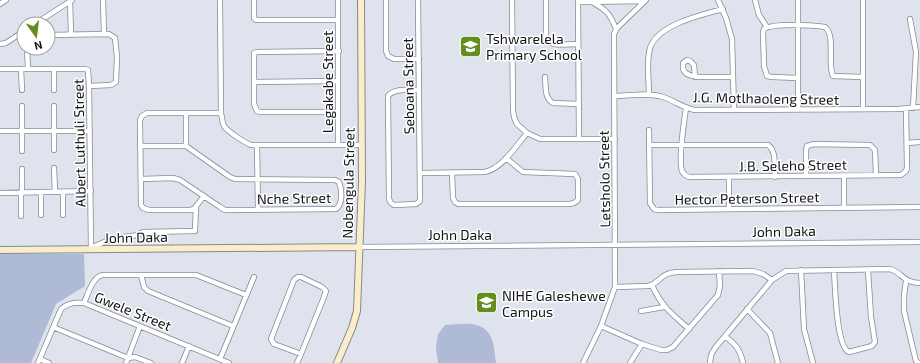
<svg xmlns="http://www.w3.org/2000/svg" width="920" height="363" font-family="'Exo 2',sans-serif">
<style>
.green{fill:#afbad7}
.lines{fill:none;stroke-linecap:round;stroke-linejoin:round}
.street-casing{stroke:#868992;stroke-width:6}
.secondary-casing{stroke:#868992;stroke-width:8}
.street{stroke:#fff;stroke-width:4.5}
.secondary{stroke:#faeec8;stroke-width:6}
.labels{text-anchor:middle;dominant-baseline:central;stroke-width:3;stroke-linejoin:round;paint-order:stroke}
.poi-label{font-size:14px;fill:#121417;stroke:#fff;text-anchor:start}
.street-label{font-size:14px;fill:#121417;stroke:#fff}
</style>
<rect width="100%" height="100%" fill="#dfe3ed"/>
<!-- green -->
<path class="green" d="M 0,254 L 84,254 L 85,286 L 56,304 L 31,363 L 0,363 Z
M 460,324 C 465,324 471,323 476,325 C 494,329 494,348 496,363 L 438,363 L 436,347 L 438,334 L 445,325 Z"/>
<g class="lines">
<defs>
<path id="street" d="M 103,0 L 104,34
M 220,0 L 221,113 C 222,117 222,122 224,126 C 228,132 244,142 251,145 L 362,145
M 254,0 L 254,18 L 256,20 L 338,20
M 338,0 L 338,144
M 386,0 L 386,51 L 388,56 L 394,59 L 419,59
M 418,0 L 420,199 L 420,201 L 416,204 L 394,205 L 391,203 L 389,199 L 388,96 C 394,88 410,90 419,90
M 512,0 L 513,110 L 514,117 L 517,124 L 527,133 L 540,139 L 615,139
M 546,0 L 546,40 C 553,47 568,44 578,44
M 578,0 L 579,139
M 718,0 L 726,18 L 732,39 L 734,110
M 755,0 L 759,15 L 767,27
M 798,0 L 798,109
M 863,0 L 863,109
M 70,1 L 71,35
M 578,2 L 645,1
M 592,2 C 607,10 610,14 616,29
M 0,4 L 6,0
M 910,19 L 916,52 L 913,108
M 35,24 L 72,0
M 48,35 L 109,34 L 115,38 L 117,57 L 116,82 L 111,85 L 89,86
M 0,44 L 6,43 L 24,31
M 27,48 L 28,69
M 0,69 L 85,69 L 88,70 L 89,86 L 91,249
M 21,69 L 22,90
M 545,77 C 546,86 544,98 553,103 L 579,104
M 695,77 L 694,65 L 690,61 L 687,60 L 683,63 L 683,69 C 686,76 693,76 700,77 L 733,77
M 798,78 L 772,77 L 767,76 L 764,66 L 763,32 L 764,29 C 773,23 813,25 825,27 C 836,36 827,63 833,76 L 863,77
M 254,82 L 338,81
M 54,90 L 54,69
M 649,95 C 649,80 646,62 650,48 C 658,24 702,15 723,9
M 614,96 C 629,96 648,92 663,97 C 675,101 683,108 695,110 L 898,109 L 920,107
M 22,106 L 22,151
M 54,106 L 54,150
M 686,108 C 684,122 678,160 682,171 C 684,175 686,176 689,177 L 901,175 L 906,171 L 907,168 L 906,109
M 338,112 L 260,112 L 257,111 L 254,104 L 254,53 L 257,52 L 339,51
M 186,113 L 186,146
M 649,130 L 650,203 L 654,209 L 657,210 L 920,207
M 0,131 L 90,131
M 907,143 L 920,142
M 257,145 L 258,209
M 649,145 L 768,145 C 777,151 774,167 775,177
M 140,146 L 186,146 L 230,177 L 235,179 L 335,180 L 339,182 C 342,190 343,204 336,209 L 225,210 L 220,207 L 180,180 L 173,178 L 141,179
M 54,168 L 55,192
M 22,169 L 22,192
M 420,173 L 484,172 C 501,170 516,146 527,133
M 452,173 L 453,198 L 455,202 L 458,204 L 569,204 L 574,203 L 578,200 L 578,179 L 575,174 L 523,172 L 506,158
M 806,176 L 806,150 L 807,146 L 814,144 L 870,145 L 875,150 L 876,175
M 729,177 L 729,209
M 21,192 L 21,216
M 41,192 L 41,215
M 63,192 L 63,215
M 0,193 L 91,191
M 204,196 L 194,209 L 190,210 L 149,210 L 143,208 L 141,205 L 140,120 L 142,116 L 147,113 L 221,113
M 844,208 L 844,176
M 359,247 L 920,242
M 91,248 C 101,243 110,239 122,237 C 130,236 136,237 143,232 L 195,231 L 196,206
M 801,270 L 804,329 L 813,363
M 834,270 C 835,284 836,347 849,352 L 872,346 L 875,342 L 871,317 L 868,270
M 141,275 L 144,287 L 148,291 L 233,326
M 906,281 L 904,296 L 904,311 L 915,357 L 916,361 L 919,363
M 652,285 C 661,306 672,314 689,329
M 615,287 L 648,286 C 661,283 659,273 677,272 L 753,271 L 763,274 L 772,280
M 84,303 C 88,294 93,276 103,275 L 196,275 L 246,295
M 747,309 L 770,333 L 778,363
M 641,311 L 664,307
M 601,326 L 642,344 L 661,350 L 667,350 L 673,347 L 718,295 L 720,286 L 719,271
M 53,327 L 128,358 L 135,357 L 151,363
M 725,336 C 736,345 740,349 743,363
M 40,359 L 49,363
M 220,359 L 254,277
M 38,363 L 61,309 C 67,303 76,302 84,303 L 229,363
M 126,363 L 140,326
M 182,363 L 189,346
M 297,363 L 301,354 L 324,297 L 326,291 L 322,287 L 301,277 L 298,277 L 294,280 L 271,339 L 274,344 L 301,354
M 583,363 L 601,326 L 615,287 L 614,34 L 617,28 L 646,0
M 630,363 L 642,344
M 710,363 L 711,355 L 715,348 L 725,336 L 772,280 L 786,271 L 890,269 C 903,273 903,283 920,283"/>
<path id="secondary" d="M 0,250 L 359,247
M 337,363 L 352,328 L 357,311 L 362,181 L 361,0"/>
</defs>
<!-- street casing -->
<use href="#street" class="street-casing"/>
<!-- secondary casing -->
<use href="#secondary" class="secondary-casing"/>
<!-- street -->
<use href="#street" class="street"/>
<!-- secondary -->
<use href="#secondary" class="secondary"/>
</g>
<!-- icons -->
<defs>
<symbol id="school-square" viewBox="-11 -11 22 22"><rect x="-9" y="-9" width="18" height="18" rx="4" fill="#638d1d" stroke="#fff"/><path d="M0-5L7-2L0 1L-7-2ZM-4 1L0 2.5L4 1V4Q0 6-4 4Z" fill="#fff"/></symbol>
<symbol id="university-square" viewBox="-11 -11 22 22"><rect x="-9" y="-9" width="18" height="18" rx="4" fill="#638d1d" stroke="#fff"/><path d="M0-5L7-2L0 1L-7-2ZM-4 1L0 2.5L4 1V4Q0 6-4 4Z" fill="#fff"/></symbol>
</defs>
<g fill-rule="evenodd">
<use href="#school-square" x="458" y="34" width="25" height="25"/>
<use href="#university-square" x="474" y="290" width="25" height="25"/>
</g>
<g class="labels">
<!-- poi labels -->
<g class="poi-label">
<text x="486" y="38">Tshwarelela<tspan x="486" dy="16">Primary School</tspan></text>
<text x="502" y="295">NIHE Galeshewe<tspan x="502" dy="16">Campus</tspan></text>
</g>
<!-- street labels -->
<g class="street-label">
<text transform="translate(327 82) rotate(-90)">Legakabe Street</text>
<text transform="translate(408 86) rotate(-91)">Seboana Street</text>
<text transform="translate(766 98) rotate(1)">J.G. Motlhaoleng Street</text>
<text transform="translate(79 143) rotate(-91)">Albert Luthuli Street</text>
<text transform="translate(793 165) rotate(-1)">J.B. Seleho Street</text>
<text transform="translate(604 179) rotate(-91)">Letsholo Street</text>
<text transform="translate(348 183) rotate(-89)">Nobengula Street</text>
<text transform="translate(294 198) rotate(-1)">Nche Street</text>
<text transform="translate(747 198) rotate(-1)">Hector Peterson Street</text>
<text transform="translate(784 231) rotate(-1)">John Daka</text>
<text x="460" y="234">John Daka</text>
<text transform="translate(136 237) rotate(-1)">John Daka</text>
<text transform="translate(133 311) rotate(22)">Gwele Street</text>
</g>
</g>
<!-- north arrow -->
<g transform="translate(36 36) rotate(166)"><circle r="19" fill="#ffffff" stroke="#a0a1a2"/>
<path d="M0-3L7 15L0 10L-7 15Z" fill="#638d1d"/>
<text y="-6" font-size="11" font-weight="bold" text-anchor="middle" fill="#121417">N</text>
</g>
</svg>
